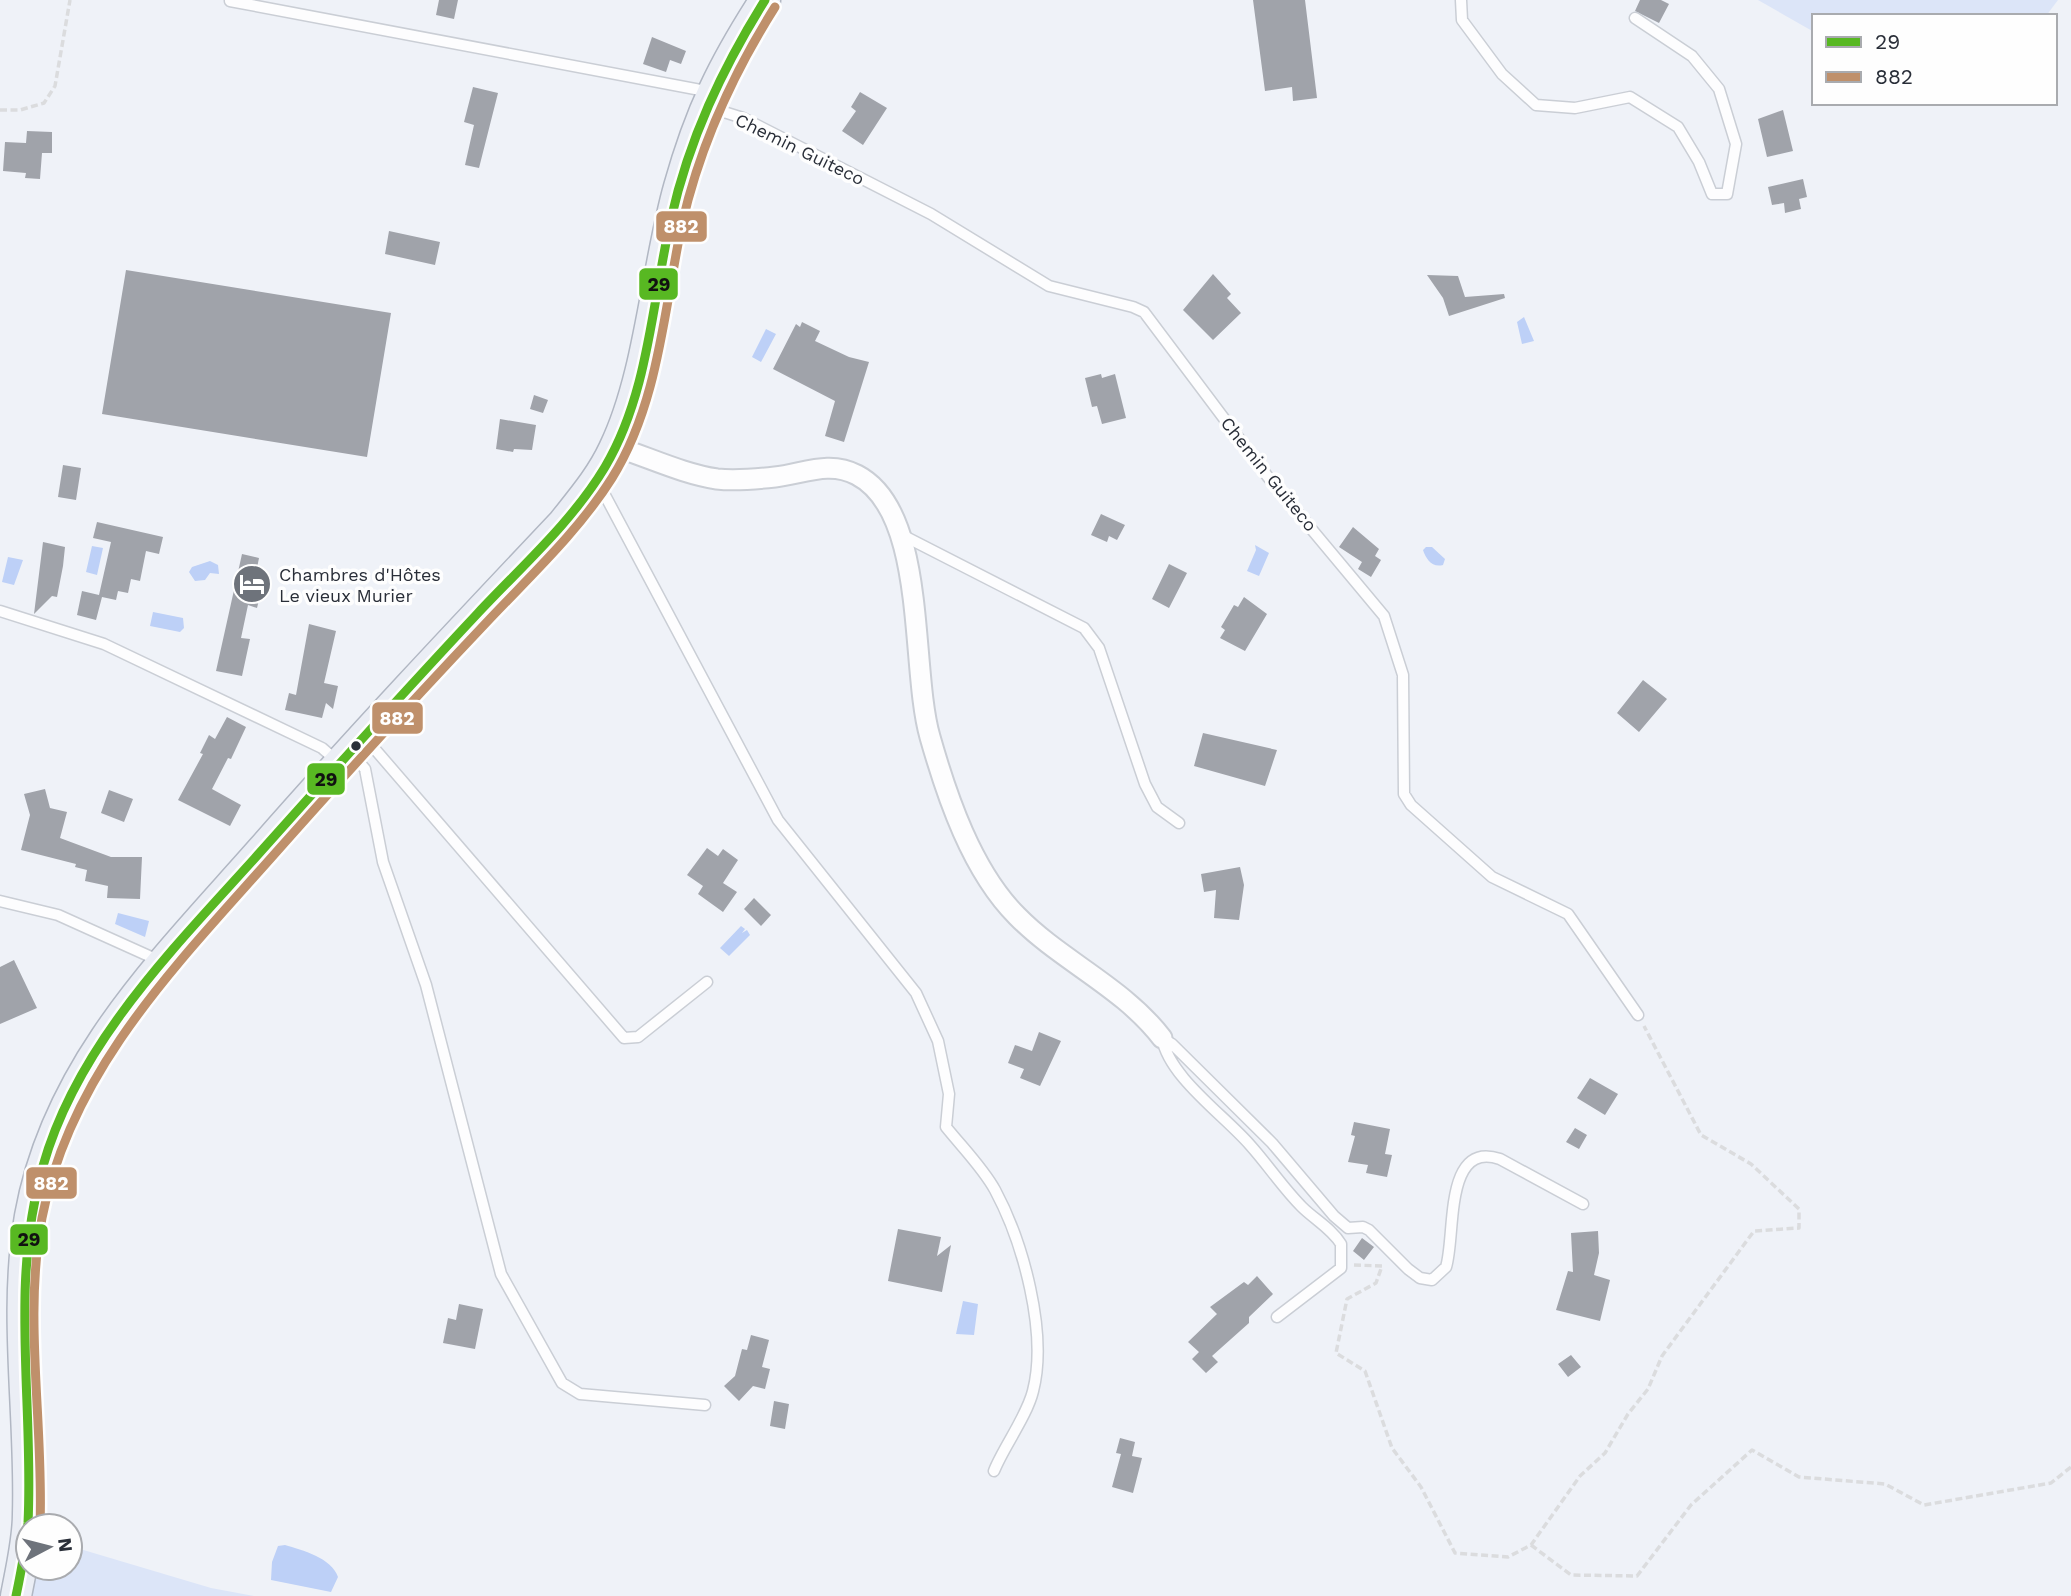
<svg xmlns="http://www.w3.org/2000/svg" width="2071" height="1596" font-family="'Work Sans',sans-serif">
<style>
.green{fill:#dce5f8}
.water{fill:#bdd0f7}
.building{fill:#a0a3aa}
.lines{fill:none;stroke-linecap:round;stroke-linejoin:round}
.service-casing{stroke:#caced5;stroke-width:13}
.minor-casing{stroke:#caced5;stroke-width:23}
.primary-casing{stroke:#b1b7c3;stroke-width:33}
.path{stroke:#dbdcde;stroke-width:3.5;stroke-dasharray:7 3.5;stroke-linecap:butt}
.service{stroke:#fdfdfe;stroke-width:10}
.minor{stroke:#fdfdfe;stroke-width:19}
.primary{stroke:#ebeef5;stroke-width:30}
.bus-1-casing{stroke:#fefefe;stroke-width:14}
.bus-2-casing{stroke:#fefefe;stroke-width:14}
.bus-1{stroke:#58b822;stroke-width:9}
.bus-2{stroke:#bf906b;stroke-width:9}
.bus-dot{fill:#292e38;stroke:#fefefe;stroke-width:2.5}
.labels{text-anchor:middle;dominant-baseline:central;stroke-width:7;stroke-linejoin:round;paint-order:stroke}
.street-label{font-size:18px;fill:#292e38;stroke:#fefefe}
.poi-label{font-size:18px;fill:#292e38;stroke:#fefefe;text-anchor:start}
.line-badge{stroke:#fefefe;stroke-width:2.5}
.badge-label{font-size:19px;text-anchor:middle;font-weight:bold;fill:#fff}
.pale-badge-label{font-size:19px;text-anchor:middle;font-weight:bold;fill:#111}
</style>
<rect width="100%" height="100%" fill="#eff2f8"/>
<!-- green -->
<path class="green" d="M 1758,0 L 2058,0 L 2046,16 L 1814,16 L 1814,32 Z
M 70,1546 L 211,1588 L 254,1596 L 25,1596 L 30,1568 L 70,1568 Z"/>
<!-- water -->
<path class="water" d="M 1524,317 L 1534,341 L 1522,344 L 1517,322 Z
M 766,329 L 776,334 L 761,362 L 752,357 Z
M 1255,545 L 1269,553 L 1259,576 L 1247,571 L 1256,550 Z
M 92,546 L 103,548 L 97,575 L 86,572 Z
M 1426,547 L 1432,547 L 1445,559 L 1443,565 C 1432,568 1426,559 1423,550 Z
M 8,557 L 23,560 L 14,585 L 2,582 Z
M 210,561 L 218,565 L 219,574 L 210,573 L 205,580 L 195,581 L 189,572 L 192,567 Z
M 153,612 L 183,618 L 184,628 L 180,632 L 150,626 Z
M 118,913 L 149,921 L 145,937 L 115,924 Z
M 741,926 L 745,929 L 742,933 L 747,930 L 750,935 L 729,956 L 720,948 Z
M 963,1301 L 978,1304 L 974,1335 L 956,1334 Z
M 285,1545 C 302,1550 332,1558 338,1577 L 331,1592 L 271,1580 L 272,1562 L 278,1546 Z"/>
<!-- building -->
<path class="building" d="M 439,0 L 458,0 L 454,19 L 436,15 Z
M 1253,0 L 1305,0 L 1317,98 L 1293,101 L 1292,87 L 1265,91 Z
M 1640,0 L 1661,0 L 1669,4 L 1659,23 L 1635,11 Z
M 652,37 L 686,51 L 681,64 L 670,60 L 666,72 L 643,64 Z
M 473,87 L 498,93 L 479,168 L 465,165 L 474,125 L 464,122 Z
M 860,92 L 887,108 L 863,145 L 842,131 L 856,111 L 851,107 Z
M 1783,110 L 1793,151 L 1767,157 L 1758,119 Z
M 27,131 L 52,132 L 52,153 L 42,153 L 40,179 L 25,178 L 26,173 L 3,171 L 5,142 L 26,143 Z
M 1803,179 L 1807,197 L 1799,199 L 1801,209 L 1785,213 L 1784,203 L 1772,205 L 1768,187 Z
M 389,231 L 440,242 L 435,265 L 385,254 Z
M 126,270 L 391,313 L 367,457 L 102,414 Z
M 1213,274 L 1231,294 L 1227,298 L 1241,313 L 1213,340 L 1183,310 Z
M 1427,275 L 1458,276 L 1465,297 L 1504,294 L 1505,298 L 1449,316 L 1443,298 Z
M 802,322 L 820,331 L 815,341 L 849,357 L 869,362 L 844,442 L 825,436 L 835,401 L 773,369 L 796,324 L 800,327 Z
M 1101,374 L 1102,378 L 1115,374 L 1126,418 L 1102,424 L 1097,406 L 1092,407 L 1085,378 Z
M 534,395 L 548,400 L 543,413 L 530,409 Z
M 500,419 L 536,425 L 532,450 L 514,449 L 513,452 L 496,449 Z
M 63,465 L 81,468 L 76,500 L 58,497 Z
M 1101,514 L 1125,525 L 1117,540 L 1109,536 L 1107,542 L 1091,535 Z
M 97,522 L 163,537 L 159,554 L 146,551 L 140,581 L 131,579 L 128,593 L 118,591 L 116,600 L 102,597 L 96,620 L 77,615 L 82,591 L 99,595 L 111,542 L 93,538 Z
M 1353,527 L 1379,549 L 1375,556 L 1381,560 L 1371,577 L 1358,569 L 1362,562 L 1339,547 Z
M 43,542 L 65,547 L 63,566 L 57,597 L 52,596 L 34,614 Z
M 242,554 L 259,558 L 257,568 L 266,571 L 257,608 L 248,605 L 241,638 L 250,639 L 242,676 L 216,671 Z
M 1169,564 L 1187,573 L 1169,608 L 1152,599 Z
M 1244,597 L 1267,614 L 1245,651 L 1220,638 L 1225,630 L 1221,627 L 1234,605 L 1238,607 Z
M 309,624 L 336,631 L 324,683 L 338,686 L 333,709 L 326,703 L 322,718 L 285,710 L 289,693 L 296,695 Z
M 1643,680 L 1667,699 L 1639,732 L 1617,713 Z
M 227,717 L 246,727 L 231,759 L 228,758 L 212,789 L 241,805 L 230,826 L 178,800 L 203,754 L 200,753 L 209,735 L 215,739 Z
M 1203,733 L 1277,750 L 1265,786 L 1194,766 Z
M 45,789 L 50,808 L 67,812 L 60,838 L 111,857 L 142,857 L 140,899 L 107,898 L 108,886 L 85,881 L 87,870 L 75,867 L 76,864 L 21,850 L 30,815 L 24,794 Z
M 109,790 L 133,799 L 124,822 L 101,813 Z
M 707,848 L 718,856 L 723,849 L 738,860 L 723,883 L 737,892 L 723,912 L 698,894 L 703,886 L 687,875 Z
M 1240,867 L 1244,885 L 1239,920 L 1214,918 L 1216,890 L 1204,892 L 1201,874 Z
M 754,898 L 771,915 L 761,926 L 744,909 Z
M 14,960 L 37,1008 L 0,1024 L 0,967 Z
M 1039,1032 L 1061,1041 L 1040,1086 L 1020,1078 L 1024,1069 L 1008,1063 L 1015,1045 L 1032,1051 Z
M 1590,1078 L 1618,1094 L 1605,1115 L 1577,1098 Z
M 1354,1122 L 1390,1129 L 1385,1154 L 1392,1155 L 1387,1177 L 1366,1173 L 1368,1165 L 1348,1162 L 1355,1136 L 1351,1135 Z
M 1575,1128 L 1587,1135 L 1579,1149 L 1566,1142 Z
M 898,1229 L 941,1237 L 937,1256 L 951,1245 L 942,1292 L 888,1281 Z
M 1598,1231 L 1599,1253 L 1594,1275 L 1610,1280 L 1600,1321 L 1556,1310 L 1568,1271 L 1573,1272 L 1571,1233 Z
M 1362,1238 L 1374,1247 L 1364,1260 L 1353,1251 Z
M 1257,1276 L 1273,1294 L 1249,1317 L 1249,1323 L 1212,1356 L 1218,1362 L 1206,1373 L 1192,1359 L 1199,1352 L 1188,1342 L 1217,1314 L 1210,1307 L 1244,1282 L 1248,1285 Z
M 459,1304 L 483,1309 L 475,1349 L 443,1343 L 448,1318 L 456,1320 Z
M 751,1335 L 769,1340 L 762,1367 L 770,1369 L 765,1389 L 753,1386 L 739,1401 L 724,1386 L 735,1376 L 742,1349 L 747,1350 Z
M 1571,1355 L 1581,1367 L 1568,1377 L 1558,1364 Z
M 774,1401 L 789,1404 L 785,1429 L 770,1426 Z
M 1120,1438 L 1135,1442 L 1132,1456 L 1142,1458 L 1133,1493 L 1112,1487 L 1121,1454 L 1116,1453 Z"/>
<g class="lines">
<defs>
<path id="service" d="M 1461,0 L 1462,20 L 1502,74 L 1536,105 L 1575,108 L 1630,97 L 1678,127 L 1699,162 L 1712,194 L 1727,194 L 1736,144 L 1719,89 L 1692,56 L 1635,18
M 230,1 L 711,92
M 708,107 L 743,118 L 931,214 L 1049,286 L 1133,307 L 1144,312 L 1268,477 L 1384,616 L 1403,675 L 1404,794 L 1411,805 L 1492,877 L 1568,914 L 1638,1015
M 599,484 L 778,820 L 916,993 L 938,1041 L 949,1094 L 946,1127 C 962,1147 983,1168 995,1190 C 1023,1242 1048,1333 1033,1391 C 1027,1416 1003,1448 994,1471
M 902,535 L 1084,628 L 1099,648 L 1145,784 L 1157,807 L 1179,823
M 0,611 L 104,644 L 322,748 L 338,762
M 367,740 L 624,1038 L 638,1037 L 707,982
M 352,754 L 365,769 L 383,862 L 426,985 L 501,1274 L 562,1383 L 580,1394 L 705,1405
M 0,901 L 58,915 L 160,961
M 1162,1038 L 1172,1044 L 1272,1143 L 1334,1216 L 1348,1228 L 1363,1227 L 1369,1230 L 1408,1269 L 1420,1278 L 1432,1280 L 1446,1267 C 1456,1236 1443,1140 1500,1159 L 1583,1204
M 1162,1038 C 1169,1077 1224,1115 1250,1145 C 1268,1165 1283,1188 1302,1207 C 1314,1219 1332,1229 1341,1244 L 1341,1268 L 1277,1317"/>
<path id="minor" d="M 616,447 C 648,457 683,474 717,479 C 734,481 757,479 775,477 C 803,474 829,460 857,475 C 928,512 910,668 930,737 C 947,797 972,871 1017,916 C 1061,961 1123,987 1162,1038"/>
<path id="primary" d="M 16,1596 C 21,1569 28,1541 28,1514 C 31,1415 13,1314 30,1216 C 57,1065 164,961 261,851 C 359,739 461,631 563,523 C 582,499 601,477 614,449 C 650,375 656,268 679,187 C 700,112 723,65 765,0"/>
</defs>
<!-- service casing -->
<use href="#service" class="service-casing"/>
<!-- minor casing -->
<use href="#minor" class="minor-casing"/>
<!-- primary casing -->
<use href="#primary" class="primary-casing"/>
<!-- path -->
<path class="path" d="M 0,110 L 20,110 L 44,103 L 55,86 L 70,0
M 1354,1265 L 1382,1266 L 1376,1283 L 1347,1299 L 1336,1353 L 1365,1371 L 1392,1448 L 1421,1487 L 1455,1553 L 1508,1557 L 1531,1545 L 1580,1476 L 1605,1453 L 1628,1414 L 1648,1389 L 1662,1356 L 1754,1231 L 1799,1228 L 1799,1209 L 1751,1164 L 1701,1135 L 1644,1026
M 1531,1545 L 1571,1575 L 1637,1576 L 1691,1505 L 1752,1450 L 1799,1477 L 1885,1484 L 1924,1505 L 2051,1483 L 2071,1467"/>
<!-- service -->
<use href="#service" class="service"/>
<!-- minor -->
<use href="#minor" class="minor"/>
<!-- primary -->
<use href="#primary" class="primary"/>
<defs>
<path id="bus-1" d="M 16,1596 C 21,1572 26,1548 28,1523 C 34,1403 9,1285 43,1166 C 77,1045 173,949 255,858 C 329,775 403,693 478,613 C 522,566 572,522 605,467 C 649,393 652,301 671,219 C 689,139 722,69 765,0"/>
<path id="bus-2" d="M 40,1526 C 44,1424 23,1319 42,1218 C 70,1072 176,965 271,858 C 341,779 412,701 485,624 C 529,577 578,532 612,478 C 659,403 664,308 682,224 C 700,145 732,75 775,7"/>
</defs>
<!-- bus-1 casing -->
<use href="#bus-1" class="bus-1-casing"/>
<!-- bus-2 casing -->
<use href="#bus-2" class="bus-2-casing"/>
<!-- bus-1 -->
<use href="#bus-1" class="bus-1"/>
<!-- bus-2 -->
<use href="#bus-2" class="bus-2"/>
</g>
<!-- icons -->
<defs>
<symbol id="hotel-disc" viewBox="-11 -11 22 22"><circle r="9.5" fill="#6e737b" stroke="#fefefe"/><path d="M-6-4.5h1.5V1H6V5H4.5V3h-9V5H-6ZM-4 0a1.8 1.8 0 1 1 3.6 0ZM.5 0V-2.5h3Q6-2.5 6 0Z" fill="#fff"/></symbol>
</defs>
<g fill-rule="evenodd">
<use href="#hotel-disc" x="230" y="562" width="44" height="44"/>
</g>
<!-- markers -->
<circle class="bus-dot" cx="356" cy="746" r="6"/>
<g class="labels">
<!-- street labels -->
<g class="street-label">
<text transform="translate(800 149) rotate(26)">Chemin Guiteco</text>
<text transform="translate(1269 474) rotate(51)">Chemin Guiteco</text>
</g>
<!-- poi labels -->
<g class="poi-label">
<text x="279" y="574">Chambres d'Hôtes<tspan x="279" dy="21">Le vieux Murier</tspan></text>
</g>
</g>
<g class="line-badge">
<rect x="655" y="210" width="53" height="33" rx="7" fill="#bf906b"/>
<rect x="638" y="267" width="41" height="34" rx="7" fill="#58b822"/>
<rect x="371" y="701" width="53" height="34" rx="7" fill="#bf906b"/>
<rect x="306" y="762" width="40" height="34" rx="7" fill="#58b822"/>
<rect x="25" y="1166" width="53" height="34" rx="7" fill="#bf906b"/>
<rect x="9" y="1223" width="40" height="33" rx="7" fill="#58b822"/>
</g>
<g class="badge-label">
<text x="681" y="233">882</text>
<text x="397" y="725">882</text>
<text x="51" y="1190">882</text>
</g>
<g class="pale-badge-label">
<text x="659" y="291">29</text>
<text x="326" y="786">29</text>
<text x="29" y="1246">29</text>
</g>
<!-- legend -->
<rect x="1812" y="14" width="245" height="91" fill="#fefefe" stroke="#a9abaf" stroke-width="2"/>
<rect x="1826" y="37" width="35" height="10" fill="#58b822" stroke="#a9abaf" stroke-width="2"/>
<text x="1875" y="49" font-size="21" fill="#292e38">29</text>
<rect x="1826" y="72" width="35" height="10" fill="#bf906b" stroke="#a9abaf" stroke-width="2"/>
<text x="1875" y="84" font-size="21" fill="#292e38">882</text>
<!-- north arrow -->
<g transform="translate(49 1547) rotate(83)"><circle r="33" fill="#fefefe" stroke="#a9abaf" stroke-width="2"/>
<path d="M0-5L12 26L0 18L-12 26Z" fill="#6e737b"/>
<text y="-10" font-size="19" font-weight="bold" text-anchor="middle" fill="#292e38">N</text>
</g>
</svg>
